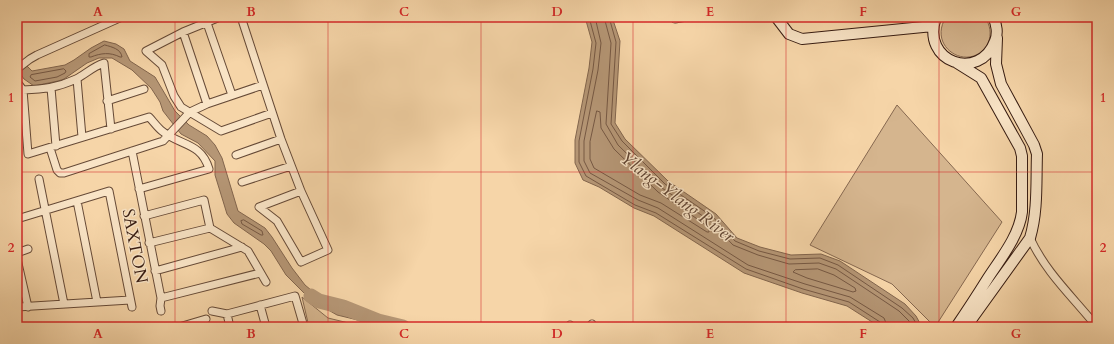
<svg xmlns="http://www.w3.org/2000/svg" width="1114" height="344" font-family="Cardo,serif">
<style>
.green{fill:#d5b58e;stroke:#866850}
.water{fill:#b59675;stroke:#82654d}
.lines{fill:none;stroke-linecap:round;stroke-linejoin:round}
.shore{stroke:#765843;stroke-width:1}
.river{stroke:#b59675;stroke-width:15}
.street-casing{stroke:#664a37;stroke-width:9}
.secondary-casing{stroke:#361b11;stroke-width:12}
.street{stroke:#f9e4c6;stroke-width:7}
.secondary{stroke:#f9e4c6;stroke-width:10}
.grid{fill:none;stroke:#d62828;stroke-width:1;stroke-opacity:0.55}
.labels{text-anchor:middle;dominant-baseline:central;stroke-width:3;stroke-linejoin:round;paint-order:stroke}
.street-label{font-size:17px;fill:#361b11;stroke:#f9e4c6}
.water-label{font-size:18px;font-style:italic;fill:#624634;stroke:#f9e4c6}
.neatline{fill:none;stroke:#d62828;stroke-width:1.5}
.grid-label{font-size:13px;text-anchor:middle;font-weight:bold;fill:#d62828}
</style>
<rect width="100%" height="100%" fill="#f6d5a8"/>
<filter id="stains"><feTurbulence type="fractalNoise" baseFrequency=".005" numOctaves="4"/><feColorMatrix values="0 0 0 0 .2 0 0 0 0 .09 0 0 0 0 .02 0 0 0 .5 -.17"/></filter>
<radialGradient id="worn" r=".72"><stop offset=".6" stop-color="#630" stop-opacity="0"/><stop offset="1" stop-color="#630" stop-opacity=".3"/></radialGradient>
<!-- green -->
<path class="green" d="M 946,17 L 985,17 C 990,25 992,34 988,43 C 972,74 926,49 946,17 Z
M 897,105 L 1002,222 L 935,327 L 892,284 L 810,245 Z
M 302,297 L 328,318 L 365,327 L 309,327 Z"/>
<!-- water -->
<path class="water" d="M 585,17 L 612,17 L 620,41 L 615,123 L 625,139 L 668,181 L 716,214 L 737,238 L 760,247 L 791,255 L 821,254 L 840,261 L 905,304 L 916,316 L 922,327 L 880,327 L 847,306 L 802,293 L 744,273 L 654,216 L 634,208 L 599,187 L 583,180 L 575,163 L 575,140 L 589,68 L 592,42 Z
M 104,41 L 116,44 L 124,49 L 130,61 L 155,77 L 175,111 L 189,125 L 207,136 L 215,145 L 222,158 L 238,211 L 265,228 L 272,237 L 292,268 L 305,285 L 317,295 L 329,303 L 345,310 L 415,327 L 386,327 L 362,321 L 337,315 L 311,300 L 286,275 L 271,251 L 264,244 L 234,223 L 227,214 L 215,175 L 215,161 L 198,143 L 181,134 L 163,111 L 160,102 L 151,88 L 132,70 L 112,58 L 99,58 L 87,63 L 64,79 L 58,81 L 34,86 L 24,79 L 17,69 L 17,56 L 32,71 L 65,65 L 74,60 L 91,48 Z"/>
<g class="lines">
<!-- shore -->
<path class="shore" d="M 589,17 L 596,43 L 593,69 L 579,141 L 579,162 L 586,176 L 635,205 L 656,213 L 746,269 L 803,289 L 849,302 L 880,322 L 882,327
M 595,17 L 601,43 L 598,70 L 584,141 L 584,161 L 590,173 L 638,200 L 658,208 L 748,265 L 805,284 L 850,297 L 884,318 L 886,323 L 887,327
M 604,17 L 611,43 L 606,124 L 618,145 L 662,188 L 710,221 L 733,245 L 758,255 L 789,264 L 819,263 L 836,269 L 899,311 L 909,321 L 912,327
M 609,17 L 616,42 L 611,124 L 622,141 L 665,184 L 713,217 L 735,241 L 759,251 L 790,259 L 820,258 L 838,265 L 902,308 L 913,318 L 918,327
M 105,45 C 112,47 121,49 122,57 L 120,57 C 110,52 101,53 91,57 L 89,57 L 89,54 Z
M 64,69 L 66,71 L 65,73 L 57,77 L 35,81 L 30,77 L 31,75 Z
M 597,111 L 600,112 L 601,128 L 614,149 L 658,192 L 706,225 L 709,229 L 709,232 L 707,232 L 661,203 L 640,195 L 594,168 L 590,159 L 590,142 Z
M 244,220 L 262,231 L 263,235 L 261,235 L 242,224 L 241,221 Z
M 818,269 L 834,275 L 855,288 L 856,291 L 853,292 L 807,278 L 793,272 L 795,270 Z"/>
<!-- river -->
<path class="river" d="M 311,296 L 319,301 L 343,307 L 378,321 L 403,327"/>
<defs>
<path id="street" d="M 220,17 L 183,32 L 146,51 L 162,65 L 174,96 L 181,107 L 221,131 L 272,113
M 241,17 L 281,139 L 301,191 L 328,250 L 301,262 L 277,221 L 259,207 L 301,191
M 675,19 L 686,17
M 207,23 L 232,95
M 183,32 L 207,104
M 17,69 L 30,59 L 37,55 L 122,17
M 77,79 L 82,137
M 17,82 L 23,90 L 28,154 L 149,117 C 153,121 157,127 162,131 C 180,146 201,142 209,169 L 139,189
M 51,88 L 56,146
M 23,90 C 43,89 57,88 76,79 C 86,74 92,67 104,63 L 111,129
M 107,101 L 144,89
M 50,148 L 57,170 L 60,173 L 64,173 L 163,141 L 190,112 L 207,104 L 263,85
M 132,151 L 161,298 L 160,306 L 161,311
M 236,155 L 281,139
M 39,179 L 64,304
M 242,182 L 291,166
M 77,201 L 97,302
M 144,216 L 204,200 L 210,228 L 248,251 L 266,282
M 17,219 L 109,191 L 132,307
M 1030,238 C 1046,273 1073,297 1097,327
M 149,243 L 210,228
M 17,253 L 28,249
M 17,259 L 28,307
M 155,271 L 242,247
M 161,298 L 260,273
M 260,305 L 266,327
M 17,307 L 130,300
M 212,311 L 227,314 L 295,296 L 304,327
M 227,314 L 230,327
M 570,325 L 572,327
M 179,327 L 206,319
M 589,327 L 592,324"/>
<path id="secondary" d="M 776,17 L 789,34 L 802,39 L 933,26
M 936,17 C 920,63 980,82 995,41 C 998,34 997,24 993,17
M 956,327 C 967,311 978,294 988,278 C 1001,258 1019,236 1022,212 L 1022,156 L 1020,148 L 981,78 L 957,63
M 966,327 L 1030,238 C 1038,211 1036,182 1037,154 L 1034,145 L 1001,84 L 996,64 L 997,38"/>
</defs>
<!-- street casing -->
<use href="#street" class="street-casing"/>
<!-- secondary casing -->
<use href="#secondary" class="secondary-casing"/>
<!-- street -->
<use href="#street" class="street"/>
<!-- secondary -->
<use href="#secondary" class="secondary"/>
</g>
<!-- grid -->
<path class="grid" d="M 175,17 L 175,327M 328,17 L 328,327M 481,17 L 481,327M 633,17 L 633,327M 786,17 L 786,327M 939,17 L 939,327M 17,172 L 1097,172"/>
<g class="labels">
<!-- street labels -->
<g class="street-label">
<text transform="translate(135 246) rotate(79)">SAXTON</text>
</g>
<!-- water labels -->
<g class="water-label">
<text transform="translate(677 197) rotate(37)">Ylang-Ylang River</text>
</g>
</g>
<!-- margin -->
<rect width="1114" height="344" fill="none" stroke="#f6d5a8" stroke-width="44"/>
<rect x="22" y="22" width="1070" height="300" class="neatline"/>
<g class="grid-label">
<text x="98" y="16">A</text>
<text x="251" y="16">B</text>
<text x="404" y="16">C</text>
<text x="557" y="16">D</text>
<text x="710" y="16">E</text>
<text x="863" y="16">F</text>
<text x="1016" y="16">G</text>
<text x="11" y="102">1</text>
<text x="1103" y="102">1</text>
<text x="11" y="252">2</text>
<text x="1103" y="252">2</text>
<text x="98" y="338">A</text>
<text x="251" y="338">B</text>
<text x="404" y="338">C</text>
<text x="557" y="338">D</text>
<text x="710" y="338">E</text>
<text x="863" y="338">F</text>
<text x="1016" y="338">G</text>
</g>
<rect width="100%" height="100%" filter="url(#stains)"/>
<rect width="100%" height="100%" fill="url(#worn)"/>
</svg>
